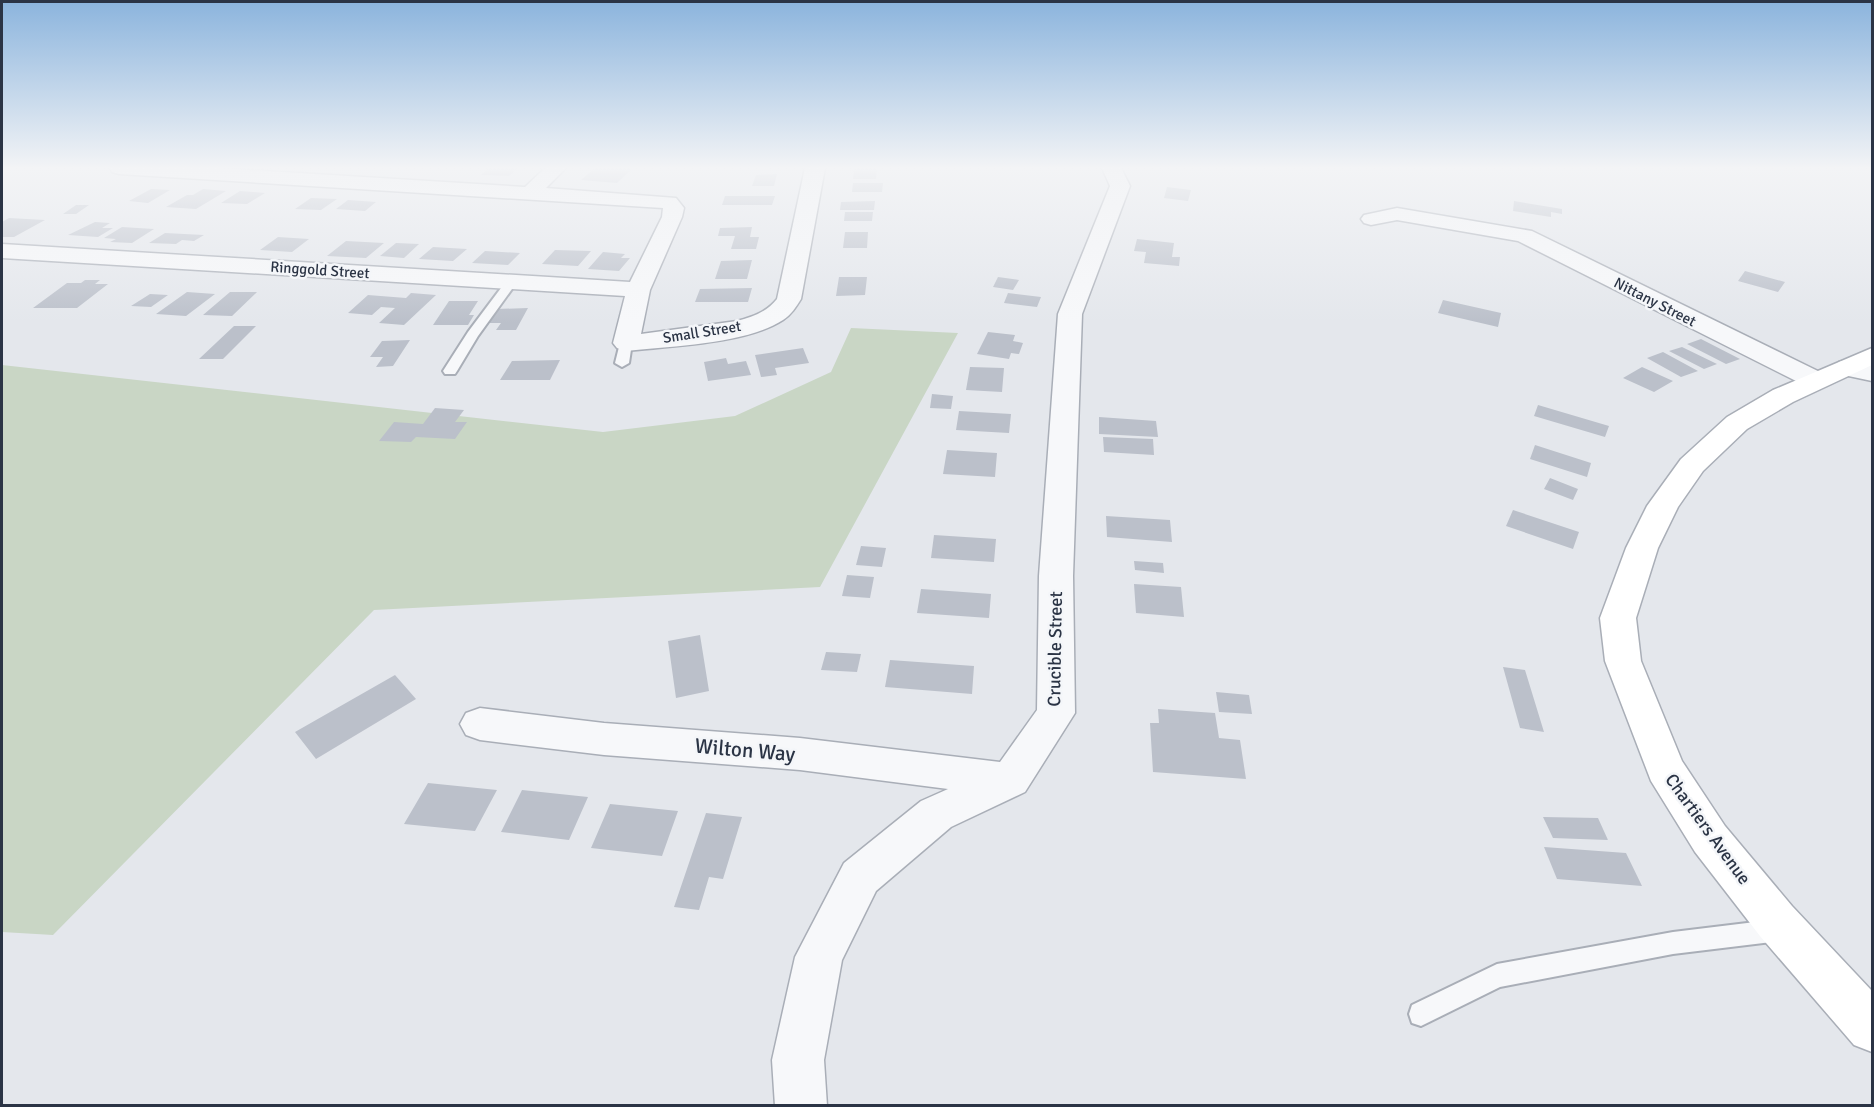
<svg xmlns="http://www.w3.org/2000/svg" width="1874" height="1107" font-family="Signika,sans-serif">
<style>
.green{fill:#c9d6c5}
.building{fill:#bbc0ca}
.lines{fill:none;stroke-linecap:round;stroke-linejoin:round}
.lane-casing{stroke:#a9aeb7;stroke-width:4}
.street-casing{stroke:#a9aeb7;stroke-width:3}
.secondary-casing{stroke:#a9aeb7;stroke-width:3}
.lane{fill:#f7f8fa;fill-rule:evenodd}
.street{fill:#f7f8fa;fill-rule:evenodd}
.secondary{fill:#fff;fill-rule:evenodd}
.labels{text-anchor:middle;dominant-baseline:central;stroke-width:5;stroke-linejoin:round;paint-order:stroke}
.far-street-label{font-size:15px;fill:#2b3445;stroke:#f4f6f9}
.street-label{font-size:18px;fill:#2b3445;stroke:#f4f6f9}
.near-street-label{font-size:21px;fill:#2b3445;stroke:#f4f6f9}
</style>
<rect width="100%" height="100%" fill="#e4e7ec"/>
<!-- green -->
<path class="green" d="M 851,328 L 958,333 L 820,587 L 374,610 L 53,935 L 2,932 L 2,365 L 603,432 L 735,416 L 831,372 Z"/>
<!-- building -->
<path class="building" d="M 489,168 L 518,168 L 509,176 L 481,175 Z
M 595,168 L 619,168 L 632,169 L 617,183 L 581,180 Z
M 877,168 L 876,179 L 853,179 L 854,169 Z
M 777,174 L 774,186 L 752,186 L 756,175 Z
M 853,183 L 883,183 L 882,192 L 852,192 Z
M 1167,187 L 1191,190 L 1188,201 L 1164,198 Z
M 151,189 L 170,190 L 148,203 L 129,201 Z
M 203,189 L 226,191 L 196,209 L 166,207 L 187,195 L 193,195 Z
M 240,191 L 265,193 L 247,204 L 221,203 Z
M 725,196 L 775,196 L 772,205 L 722,205 Z
M 311,198 L 337,199 L 321,210 L 295,209 Z
M 348,200 L 376,202 L 365,211 L 336,209 Z
M 875,201 L 874,210 L 840,210 L 841,202 Z
M 1514,201 L 1562,209 L 1562,214 L 1551,212 L 1551,217 L 1513,211 Z
M 76,205 L 89,205 L 76,214 L 63,214 Z
M 845,212 L 873,212 L 872,221 L 844,221 Z
M 9,218 L 45,220 L 14,237 L 2,237 L 3,231 L 2,231 L 2,222 Z
M 95,222 L 110,223 L 102,228 L 113,228 L 98,237 L 68,235 Z
M 122,227 L 154,229 L 132,243 L 110,242 L 116,239 L 104,238 Z
M 752,227 L 750,237 L 759,237 L 756,249 L 731,249 L 735,236 L 718,236 L 720,228 Z
M 845,232 L 868,232 L 867,248 L 843,248 Z
M 165,233 L 204,235 L 194,241 L 182,240 L 176,244 L 149,243 Z
M 278,237 L 309,239 L 292,252 L 260,250 Z
M 1137,239 L 1174,243 L 1172,257 L 1180,257 L 1179,266 L 1144,263 L 1146,252 L 1134,251 Z
M 346,241 L 384,243 L 366,258 L 327,256 Z
M 396,243 L 419,244 L 404,258 L 380,256 Z
M 433,247 L 467,249 L 453,261 L 419,259 Z
M 555,250 L 591,251 L 578,266 L 542,264 Z
M 485,251 L 520,253 L 508,265 L 472,263 Z
M 603,252 L 625,254 L 621,258 L 630,258 L 619,271 L 588,269 Z
M 752,260 L 747,279 L 715,279 L 721,261 Z
M 1745,271 L 1785,282 L 1778,292 L 1738,281 Z
M 839,277 L 867,277 L 865,295 L 836,296 Z
M 998,277 L 1019,280 L 1013,290 L 993,287 Z
M 85,280 L 100,280 L 95,284 L 108,284 L 77,308 L 33,308 L 67,283 L 81,283 Z
M 752,288 L 748,302 L 695,302 L 700,289 Z
M 187,292 L 215,294 L 186,316 L 156,314 Z
M 230,292 L 257,292 L 232,316 L 203,315 Z
M 411,293 L 436,295 L 404,325 L 379,323 L 395,308 L 381,307 L 372,315 L 348,313 L 368,295 L 406,298 Z
M 1008,293 L 1041,297 L 1037,307 L 1004,303 Z
M 150,294 L 168,295 L 151,307 L 131,306 Z
M 1443,300 L 1501,313 L 1498,327 L 1438,313 Z
M 449,301 L 478,301 L 469,315 L 474,315 L 468,325 L 433,325 Z
M 528,308 L 516,330 L 496,330 L 501,323 L 487,323 L 496,309 Z
M 234,326 L 256,326 L 223,359 L 199,359 Z
M 988,332 L 1015,335 L 1013,341 L 1023,343 L 1019,354 L 1011,353 L 1009,359 L 977,354 Z
M 1701,339 L 1740,359 L 1726,364 L 1687,344 Z
M 410,340 L 393,366 L 376,367 L 383,357 L 370,357 L 382,341 Z
M 1682,347 L 1717,364 L 1704,369 L 1669,351 Z
M 803,348 L 809,363 L 775,368 L 777,375 L 761,377 L 755,355 Z
M 1663,352 L 1698,371 L 1681,377 L 1647,358 Z
M 726,358 L 728,364 L 746,361 L 751,375 L 708,381 L 704,362 Z
M 560,360 L 550,380 L 500,380 L 512,361 Z
M 970,367 L 1004,368 L 1002,392 L 966,390 Z
M 1642,367 L 1673,381 L 1654,392 L 1623,378 Z
M 932,394 L 953,396 L 951,409 L 930,408 Z
M 1538,405 L 1609,426 L 1605,437 L 1534,416 Z
M 435,408 L 464,410 L 455,422 L 467,422 L 455,439 L 416,437 L 411,442 L 379,441 L 394,422 L 423,424 Z
M 959,411 L 1011,414 L 1009,433 L 956,430 Z
M 1099,417 L 1156,421 L 1158,437 L 1099,434 Z
M 1103,437 L 1153,439 L 1154,455 L 1104,452 Z
M 1535,445 L 1591,463 L 1587,477 L 1530,459 Z
M 947,450 L 997,453 L 995,477 L 943,474 Z
M 1550,478 L 1578,489 L 1573,500 L 1544,489 Z
M 1513,510 L 1579,532 L 1573,549 L 1506,526 Z
M 1106,516 L 1170,520 L 1172,542 L 1107,537 Z
M 934,535 L 996,539 L 994,562 L 931,558 Z
M 861,546 L 886,548 L 882,567 L 856,565 Z
M 1134,561 L 1163,563 L 1164,573 L 1135,570 Z
M 847,575 L 874,577 L 870,598 L 842,596 Z
M 1134,584 L 1181,587 L 1184,617 L 1136,613 Z
M 921,589 L 991,594 L 989,618 L 917,613 Z
M 700,635 L 709,691 L 676,698 L 668,641 Z
M 826,652 L 861,654 L 857,672 L 821,670 Z
M 890,660 L 974,666 L 972,694 L 885,687 Z
M 1503,667 L 1525,670 L 1544,732 L 1520,728 Z
M 395,675 L 416,699 L 316,759 L 295,732 Z
M 1216,692 L 1249,695 L 1252,714 L 1219,712 Z
M 1158,709 L 1215,713 L 1219,738 L 1240,740 L 1246,779 L 1153,772 L 1150,723 L 1159,723 Z
M 428,783 L 497,790 L 475,831 L 404,824 Z
M 522,790 L 588,797 L 569,840 L 501,832 Z
M 610,804 L 678,811 L 662,856 L 591,848 Z
M 706,813 L 742,817 L 723,879 L 709,877 L 699,910 L 674,907 Z
M 1543,817 L 1598,818 L 1608,840 L 1553,838 Z
M 1544,847 L 1626,853 L 1642,886 L 1557,879 Z"/>
<g class="lines">
<defs>
<path id="lane" d="M 511,279 L 517,282 L 478,336 L 457,371 L 455,374 L 445,374 L 443,371 L 468,332 L 507,280 Z
M 626,339 L 632,343 L 629,363 L 622,367 L 615,363 L 620,343 Z
M 1780,919 L 1788,922 L 1792,930 L 1788,938 L 1780,941 L 1673,954 L 1500,987 L 1421,1026 L 1412,1023 L 1409,1014 L 1412,1005 L 1497,964 L 1673,932 Z"/>
<path id="street" d="M 110,168 L 217,168 L 525,187 L 545,168 L 566,168 L 546,188 L 676,198 L 684,208 L 682,217 L 650,290 L 641,334 L 737,321 C 752,317 767,312 777,299 L 805,168 L 825,168 L 801,299 C 796,307 791,315 783,320 C 746,344 671,346 626,351 L 617,348 L 613,343 L 625,296 L 2,258 L 2,244 L 630,282 L 662,217 L 663,208 L 119,174 L 112,172 Z
M 1102,168 L 1121,168 L 1130,186 L 1082,314 L 1073,576 L 1075,713 L 1025,792 L 951,827 L 876,891 L 842,960 L 824,1060 L 827,1106 L 775,1106 L 772,1060 L 795,957 L 844,863 L 921,801 L 948,789 L 800,770 L 604,755 L 480,740 L 466,735 L 460,724 L 466,713 L 480,708 L 604,723 L 800,738 L 1000,762 L 1037,710 L 1039,576 L 1058,314 L 1110,186 Z
M 1397,208 L 1532,231 L 1824,374 L 1828,380 L 1824,386 L 1815,388 L 1806,386 L 1518,241 L 1397,220 L 1371,225 L 1364,223 L 1361,219 L 1364,215 Z
M 1848,360 L 1872,365 L 1872,381 L 1839,374 L 1835,368 L 1839,362 Z"/>
<path id="secondary" d="M 1872,348 L 1872,365 L 1793,402 L 1747,429 L 1703,471 L 1678,507 L 1658,548 L 1636,618 L 1641,661 L 1682,761 L 1725,826 L 1792,906 L 1872,991 L 1872,1052 L 1854,1045 L 1760,936 L 1695,852 L 1651,781 L 1605,661 L 1600,618 L 1626,548 L 1647,506 L 1681,459 L 1727,417 L 1773,390 Z"/>
</defs>
<!-- lane casing -->
<use href="#lane" class="lane-casing"/>
<!-- street casing -->
<use href="#street" class="street-casing"/>
<!-- secondary casing -->
<use href="#secondary" class="secondary-casing"/>
<!-- lane -->
<use href="#lane" class="lane"/>
<!-- street -->
<use href="#street" class="street"/>
<!-- secondary -->
<use href="#secondary" class="secondary"/>
</g>
<!-- sky -->
<linearGradient id="sky" x2="0" y2="1"><stop stop-color="#8bb4dd"/><stop offset="0.52" stop-color="#f3f4f6"/><stop offset="1" stop-color="#f3f4f6" stop-opacity="0"/></linearGradient>
<rect width="1874" height="323" fill="url(#sky)"/>
<g class="labels">
<!-- far-street labels -->
<g class="far-street-label">
<text transform="translate(320 270) rotate(4)">Ringgold Street</text>
<text transform="translate(1655 302) rotate(27)">Nittany Street</text>
<text transform="translate(702 332) rotate(-9)">Small Street</text>
</g>
<!-- street labels -->
<g class="street-label">
<text transform="translate(1055 649) rotate(-89)">Crucible Street</text>
<text transform="translate(1708 829) rotate(54)">Chartiers Avenue</text>
</g>
<!-- near-street labels -->
<g class="near-street-label">
<text transform="translate(745 750) rotate(5)">Wilton Way</text>
</g>
</g>
<!-- border -->
<rect width="1874" height="1107" fill="none" stroke="#2b3445" stroke-width="6"/>
</svg>
